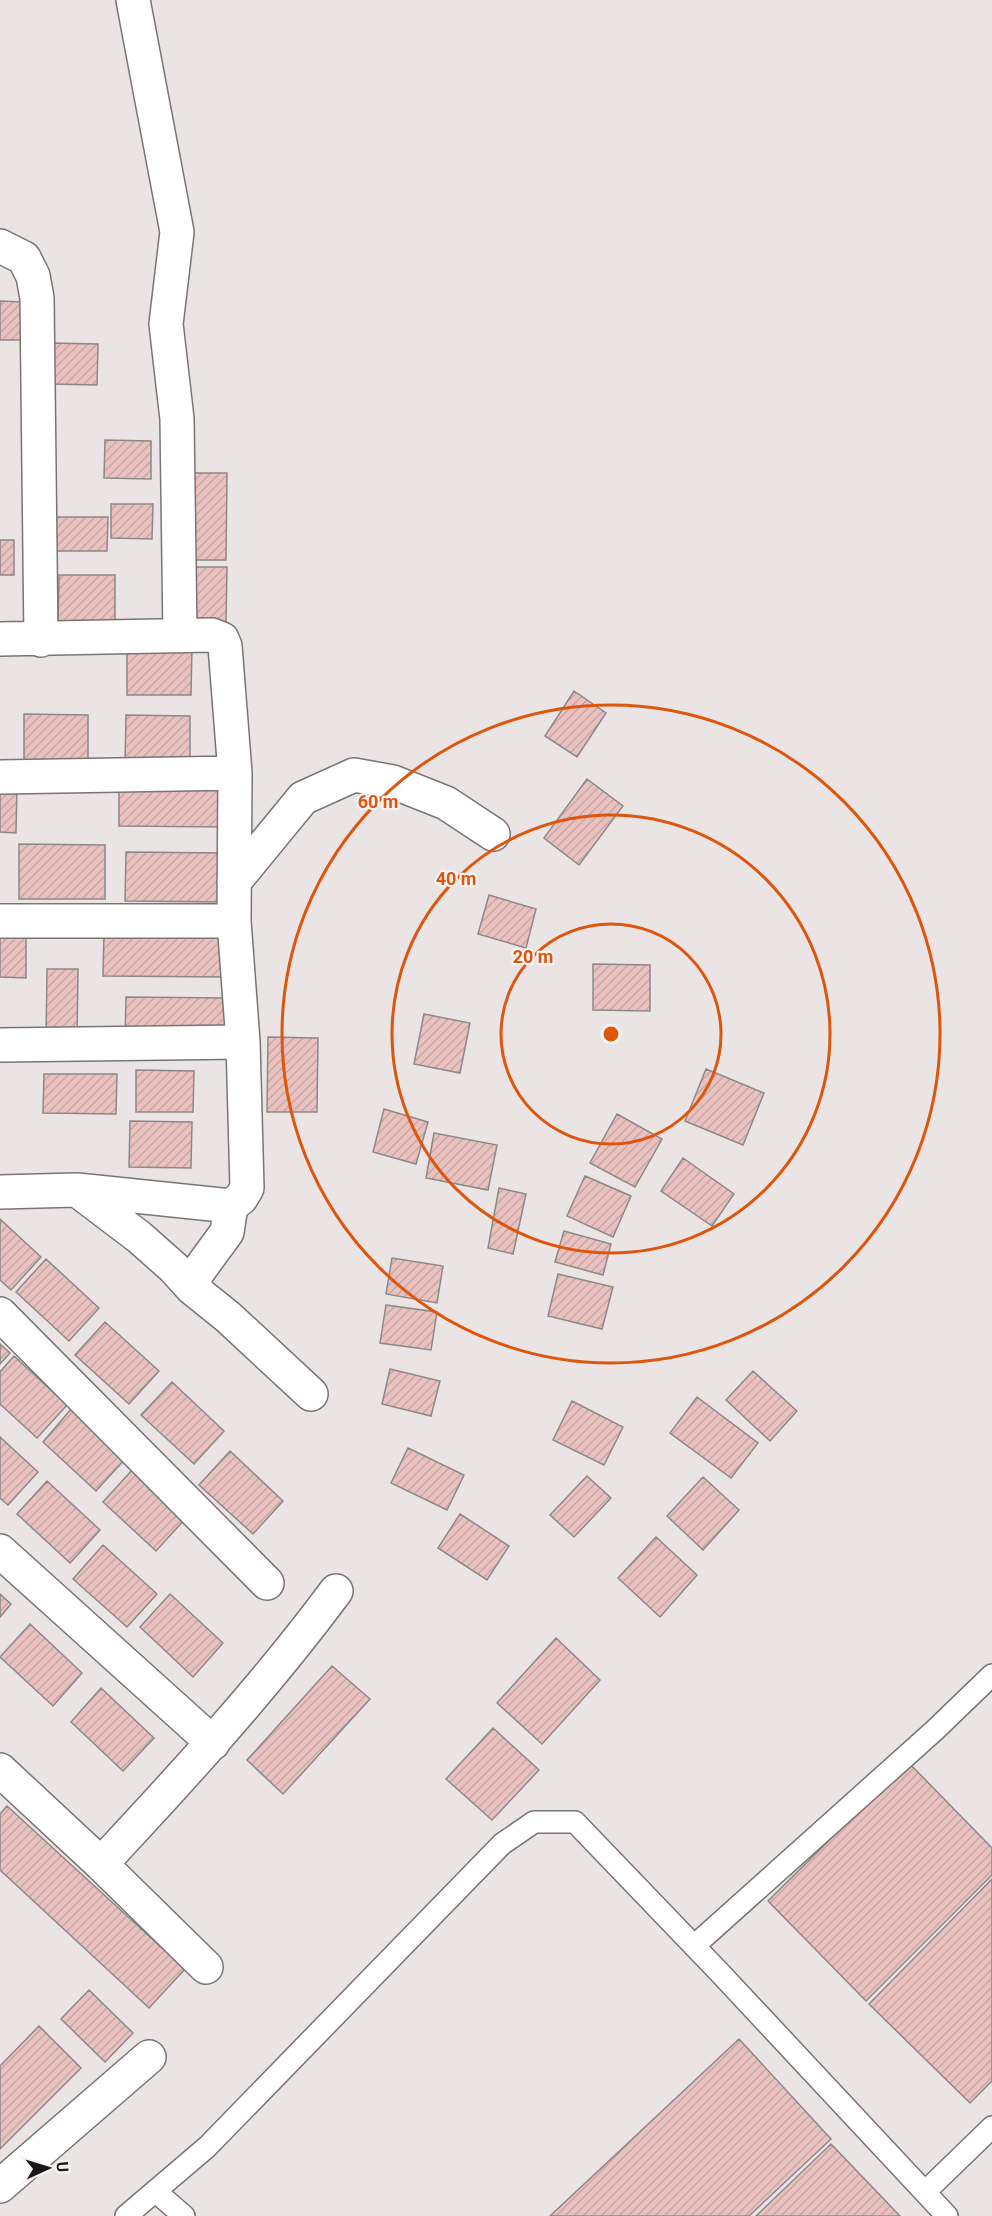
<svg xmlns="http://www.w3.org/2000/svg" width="992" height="2216" font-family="Roboto,sans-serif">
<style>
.building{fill:url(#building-hatch);stroke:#8d8888;stroke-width:1.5}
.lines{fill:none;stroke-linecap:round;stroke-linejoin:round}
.lane-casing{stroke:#7a7575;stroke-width:24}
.street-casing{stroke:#7a7575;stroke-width:36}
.lane{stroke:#fff;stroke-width:21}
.street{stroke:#fff;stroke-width:33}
.ring{fill:none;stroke:#de560d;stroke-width:3}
.centre{fill:#de560d;stroke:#f8f2f2;stroke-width:3}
.ring-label{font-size:18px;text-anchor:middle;font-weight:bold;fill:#de560d;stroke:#f8f2f2;stroke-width:4.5;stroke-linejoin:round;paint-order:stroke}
</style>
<defs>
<pattern id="building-hatch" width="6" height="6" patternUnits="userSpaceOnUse" patternTransform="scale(1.5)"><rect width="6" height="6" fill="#e9c2c0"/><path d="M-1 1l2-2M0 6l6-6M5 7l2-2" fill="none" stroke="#c7a6a4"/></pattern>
</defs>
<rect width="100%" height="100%" fill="#eae5e4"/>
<!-- building -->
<path class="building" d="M 0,301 L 22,302 L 21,340 L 0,340 Z
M 51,343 L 98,344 L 97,385 L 50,384 Z
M 105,440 L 151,441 L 151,479 L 104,478 Z
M 191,473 L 227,473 L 226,560 L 191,560 Z
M 111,504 L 153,504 L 152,539 L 111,538 Z
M 51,517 L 108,517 L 107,551 L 51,551 Z
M 0,540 L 14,540 L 14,575 L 0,575 Z
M 194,567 L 227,567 L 226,624 L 193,624 Z
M 59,575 L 115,575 L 115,624 L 58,623 Z
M 127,645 L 192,646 L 191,695 L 127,695 Z
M 574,691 L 606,713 L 577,757 L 545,736 Z
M 24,714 L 88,715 L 88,764 L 24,763 Z
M 126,715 L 190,716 L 190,765 L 125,765 Z
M 587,779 L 623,806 L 579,865 L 544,838 Z
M 0,784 L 17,784 L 16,833 L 0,832 Z
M 119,788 L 224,789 L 224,827 L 119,826 Z
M 19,844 L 105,845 L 105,899 L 19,899 Z
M 126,852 L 224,853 L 224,902 L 125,901 Z
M 489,895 L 536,909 L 526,948 L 478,934 Z
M 0,922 L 26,922 L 26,978 L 0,977 Z
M 104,933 L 227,934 L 226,977 L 103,976 Z
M 593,964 L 650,965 L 650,1011 L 593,1010 Z
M 47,969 L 78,969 L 77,1043 L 46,1043 Z
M 126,997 L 229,998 L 229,1040 L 125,1039 Z
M 424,1014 L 470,1023 L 460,1073 L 414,1064 Z
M 268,1037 L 318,1038 L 317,1112 L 267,1112 Z
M 706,1069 L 764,1093 L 743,1145 L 685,1121 Z
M 136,1070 L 194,1071 L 193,1112 L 136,1112 Z
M 44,1074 L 117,1074 L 116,1114 L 43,1113 Z
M 384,1109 L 428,1122 L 416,1164 L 373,1152 Z
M 617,1114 L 662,1139 L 635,1187 L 590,1163 Z
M 130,1121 L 192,1122 L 191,1168 L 129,1167 Z
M 434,1133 L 497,1145 L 488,1190 L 426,1178 Z
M 683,1158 L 734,1194 L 712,1226 L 661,1191 Z
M 585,1176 L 631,1196 L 613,1237 L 567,1216 Z
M 499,1188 L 526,1194 L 513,1254 L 488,1248 Z
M 0,1219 L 41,1257 L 11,1290 L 0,1280 Z
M 564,1231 L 611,1244 L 603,1275 L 555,1262 Z
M 392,1258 L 443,1266 L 437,1303 L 386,1294 Z
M 46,1259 L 99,1308 L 69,1341 L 16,1292 Z
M 558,1274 L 613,1287 L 602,1329 L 548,1316 Z
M 386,1305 L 437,1312 L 431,1350 L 380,1343 Z
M 105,1322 L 159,1371 L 129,1404 L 75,1355 Z
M 0,1344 L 10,1353 L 0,1364 Z
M 14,1356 L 67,1405 L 37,1438 L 0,1404 L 0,1372 Z
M 390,1369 L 440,1381 L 431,1416 L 382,1404 Z
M 753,1371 L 797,1411 L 770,1441 L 726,1400 Z
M 172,1382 L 224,1431 L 194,1464 L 141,1415 Z
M 697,1397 L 758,1443 L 731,1478 L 670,1433 Z
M 572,1401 L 623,1427 L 604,1465 L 553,1440 Z
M 72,1408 L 126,1458 L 96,1491 L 43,1442 Z
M 0,1437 L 38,1472 L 8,1505 L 0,1498 Z
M 408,1448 L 464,1475 L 447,1510 L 391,1483 Z
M 230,1451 L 283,1501 L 253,1534 L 199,1485 Z
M 133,1469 L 186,1518 L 156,1551 L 103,1502 Z
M 587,1476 L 611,1498 L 574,1537 L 550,1515 Z
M 703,1477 L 739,1510 L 703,1550 L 667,1516 Z
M 47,1481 L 100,1530 L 70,1563 L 17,1514 Z
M 460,1514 L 509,1546 L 487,1580 L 438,1548 Z
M 656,1537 L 697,1575 L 660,1617 L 618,1578 Z
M 103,1545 L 157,1594 L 127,1627 L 73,1579 Z
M 0,1594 L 11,1604 L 0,1617 Z
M 170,1594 L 223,1643 L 193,1677 L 140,1627 Z
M 30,1624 L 82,1673 L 53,1706 L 0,1657 Z
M 556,1638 L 600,1680 L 542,1744 L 497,1703 Z
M 332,1666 L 370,1699 L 283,1794 L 247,1760 Z
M 101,1688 L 154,1738 L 123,1771 L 71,1722 Z
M 493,1728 L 539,1770 L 492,1820 L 446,1779 Z
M 908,1762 L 992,1848 L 992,1875 L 866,2001 L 768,1901 Z
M 7,1806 L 185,1969 L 149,2008 L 0,1870 L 0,1814 Z
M 992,1879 L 992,2081 L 970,2103 L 869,2004 Z
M 89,1990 L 133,2033 L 105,2062 L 61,2019 Z
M 39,2026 L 81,2068 L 0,2149 L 0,2066 Z
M 739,2039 L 831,2139 L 749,2216 L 550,2216 Z
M 831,2144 L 900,2216 L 756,2216 Z"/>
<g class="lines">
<defs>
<path id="lane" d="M 694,1946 L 935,1730 L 992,1675
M 155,2191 L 184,2216
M 925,2192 L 992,2127
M 126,2216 L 207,2147 L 502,1844 L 534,1822 L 575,1822 L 721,1974 L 947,2216"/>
<path id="street" d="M 133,0 L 177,232 L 166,324 L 177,419 L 180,636
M 0,246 L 24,258 L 33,276 L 37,298 L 41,640
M 0,639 L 212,635 L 222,639 L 225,646 L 235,773 L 234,921 L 243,1042 L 247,1188 L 241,1198 L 231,1206 L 77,1190
M 0,777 L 235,773
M 234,882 L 303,798 L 354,775 L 393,782 L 446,803 L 493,834
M 0,921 L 234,921
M 0,1045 L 243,1042
M 0,1192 L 77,1190 L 139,1237 L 173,1267 L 192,1288 L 228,1317 L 311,1394
M 192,1288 L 197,1273 L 227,1232 L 231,1206
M 0,1314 L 267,1583
M 0,1551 L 213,1743
M 0,1770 L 101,1864 C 183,1776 264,1688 336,1591
M 101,1864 L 206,1967
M 0,2186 L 149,2057"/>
</defs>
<!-- lane casing -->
<use href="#lane" class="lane-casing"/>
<!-- street casing -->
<use href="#street" class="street-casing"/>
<!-- lane -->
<use href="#lane" class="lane"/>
<!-- street -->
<use href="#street" class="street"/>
</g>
<!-- distance rings -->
<g class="ring">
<circle cx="611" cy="1034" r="110"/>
<circle cx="611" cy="1034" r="219"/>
<circle cx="611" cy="1034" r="329"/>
</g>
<circle cx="611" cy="1034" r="9" class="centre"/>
<g class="ring-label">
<text x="378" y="808">60 m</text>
<text x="456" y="885">40 m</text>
<text x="533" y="963">20 m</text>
</g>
<!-- north arrow -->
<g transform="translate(48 2168) rotate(86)" stroke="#f8f2f2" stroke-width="4.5" paint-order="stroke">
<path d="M0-4.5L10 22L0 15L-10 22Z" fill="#191717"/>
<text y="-9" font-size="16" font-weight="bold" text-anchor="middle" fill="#191717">U</text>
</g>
</svg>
